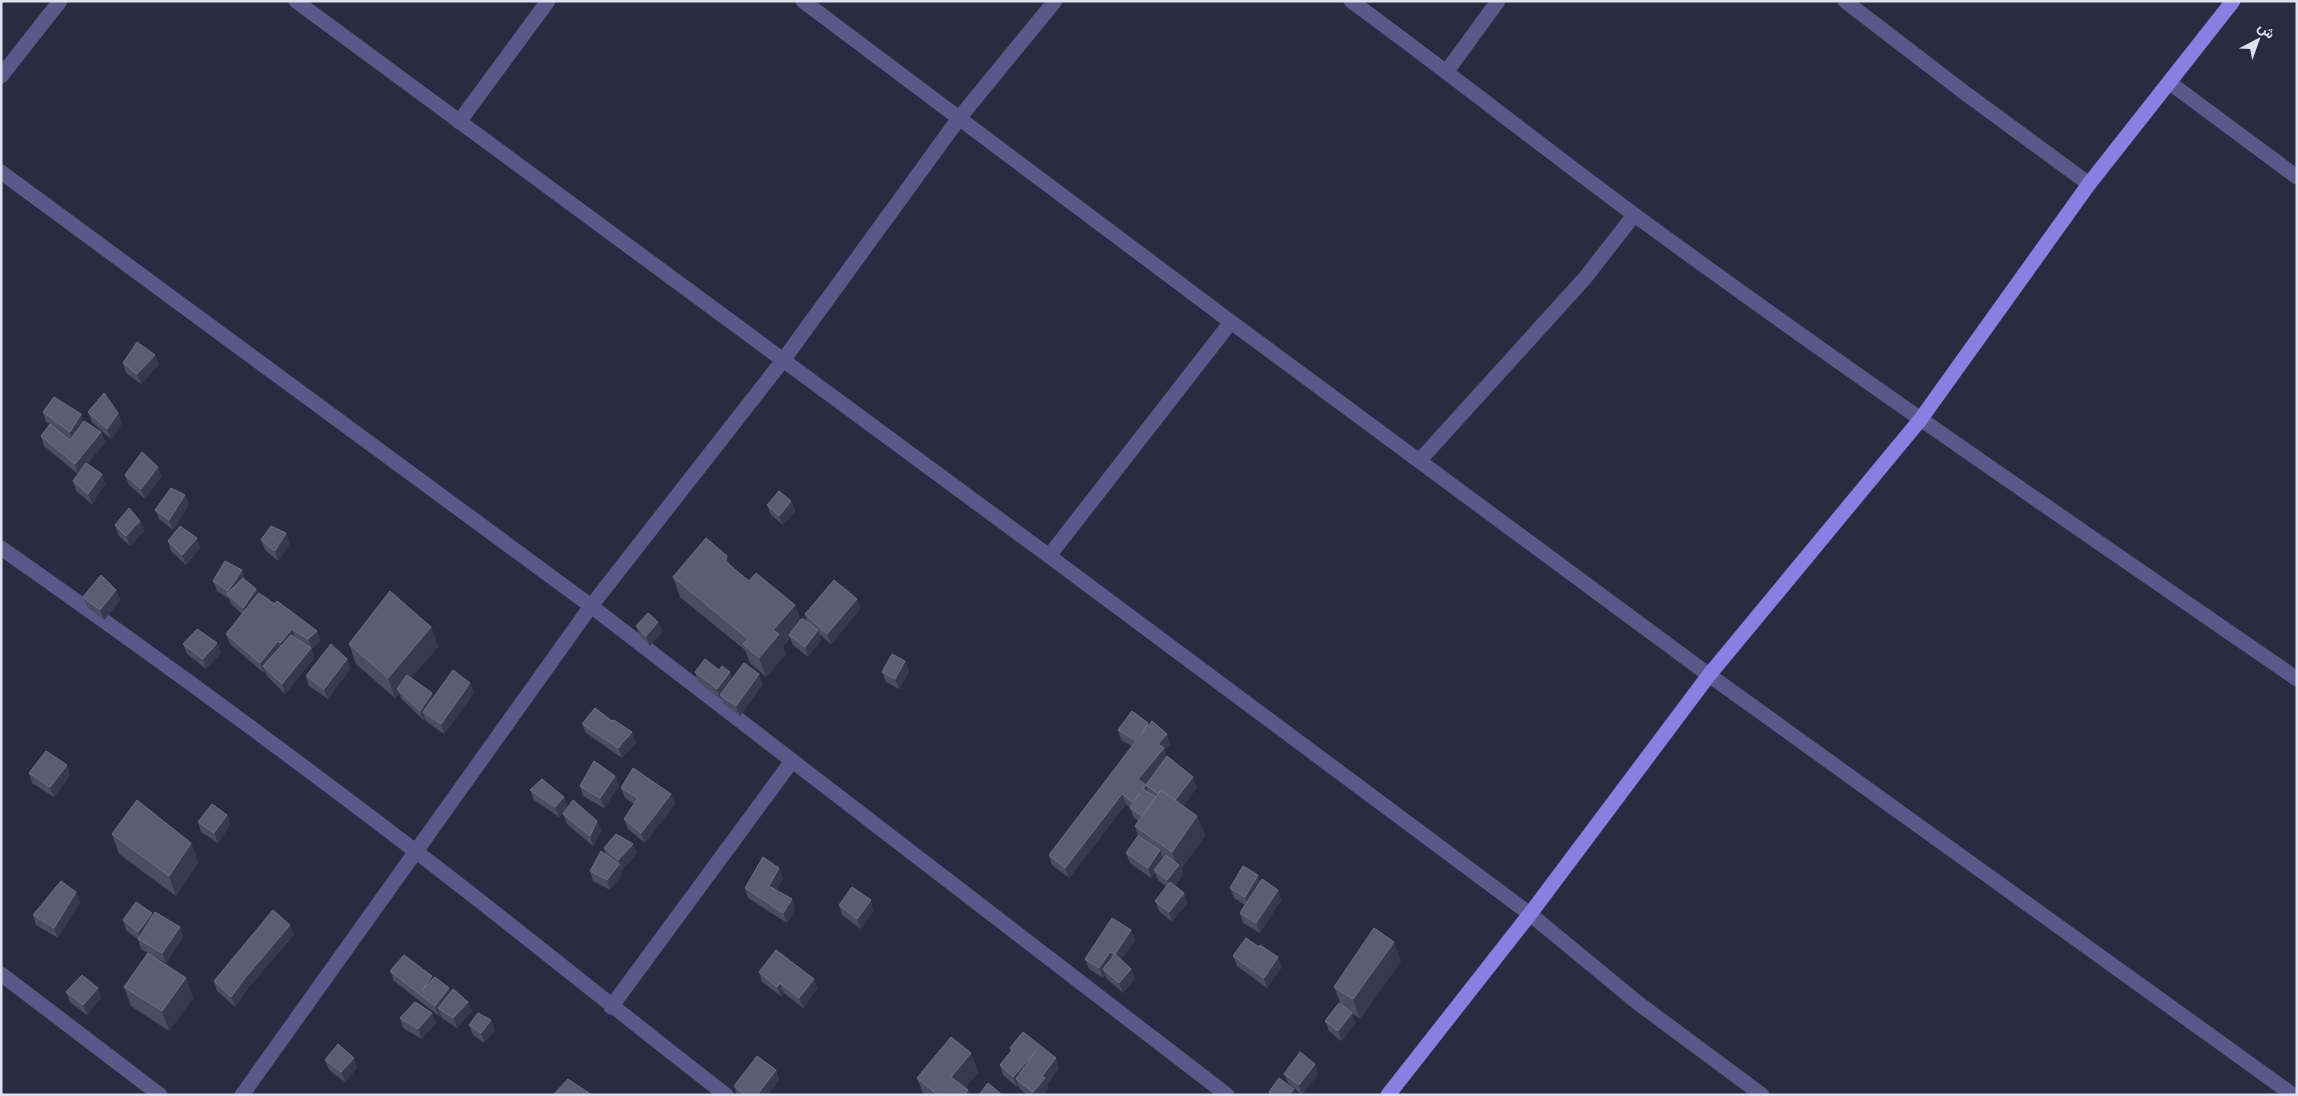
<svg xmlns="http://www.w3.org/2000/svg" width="2298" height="1096" font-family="'Exo 2',Vazirmatn,sans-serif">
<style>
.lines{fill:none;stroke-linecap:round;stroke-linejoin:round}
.minor{stroke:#5b5788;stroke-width:15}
.major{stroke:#897ee2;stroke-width:15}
.wall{fill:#4d4c63}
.shaded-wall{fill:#39384f}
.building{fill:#5d5c72;stroke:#717086}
</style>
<rect width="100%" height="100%" fill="#2b2a40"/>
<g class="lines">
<!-- minor -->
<path class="minor" d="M 296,1 L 1049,556 L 1530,914 L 1638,1003 L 1762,1095
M 803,1 L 1231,322 L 1709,675 L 2293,1095
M 1351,1 C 1447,71 1540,145 1636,216 C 1853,375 2075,526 2297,679
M 1845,1 L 1965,93 L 2089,184
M 1447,71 L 1498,1
M 1,76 L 60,1
M 2170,83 L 2297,177
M 459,122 L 548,1
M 1,172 L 591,606 L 1227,1095
M 1420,460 L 1585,278 L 1634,215
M 1,548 C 141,646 278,746 414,850 C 519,930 621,1014 726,1095
M 1049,556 L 1231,322
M 1,974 L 160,1095
M 611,1007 L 792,761
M 242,1095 L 591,606 L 784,359 L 960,117 L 1055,1"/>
<!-- major -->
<path class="major" d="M 1388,1095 L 1530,914 L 1709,675 L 1920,420 L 2089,184 L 2233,1"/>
</g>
<!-- wall -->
<path class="wall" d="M 155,355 L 159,365 L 141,384 L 126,373 L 123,363 Z
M 43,412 L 81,414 L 83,422 L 101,432 L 105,442 L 87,464 L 105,484 L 92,504 L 76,491 L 73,481 L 78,474 L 44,446 L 41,436 L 50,424 L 46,422 Z
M 88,412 L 118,413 L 122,423 L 111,439 L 92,422 Z
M 158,467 L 161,477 L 145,499 L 129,485 L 125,475 Z
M 185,495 L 189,505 L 173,530 L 159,519 L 155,510 Z
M 791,501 L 795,511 L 783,525 L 771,515 L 767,505 Z
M 140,521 L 144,531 L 130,546 L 118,535 L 115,525 Z
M 286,533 L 290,543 L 278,561 L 265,550 L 261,540 Z
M 197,538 L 200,548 L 186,565 L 171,551 L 168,541 Z
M 242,570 L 245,580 L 256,589 L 258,595 L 275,604 L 317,631 L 320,641 L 312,649 L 311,648 L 314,658 L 285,694 L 267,676 L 265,671 L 264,673 L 230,644 L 226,634 L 242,614 L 231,604 L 229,599 L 217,591 L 213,581 Z
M 673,577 L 749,581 L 795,605 L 800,621 L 807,622 L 805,614 L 857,599 L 860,609 L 831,644 L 819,634 L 821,640 L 808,657 L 793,645 L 790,638 L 783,646 L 786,654 L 766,677 L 750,663 L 745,650 L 680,597 Z
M 116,590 L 120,600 L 104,620 L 87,607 L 83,597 Z
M 658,622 L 662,632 L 650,646 L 640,636 L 636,626 Z
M 431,627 L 438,647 L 411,678 L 432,693 L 434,697 L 470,683 L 474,693 L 444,734 L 427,722 L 425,719 L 424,721 L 401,698 L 399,693 L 395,698 L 356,664 L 349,644 Z
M 217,643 L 221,653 L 206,669 L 187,654 L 183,644 Z
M 347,659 L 350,669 L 328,699 L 309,686 L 306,676 Z
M 905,661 L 909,671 L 899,689 L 886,682 L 882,672 Z
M 719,670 L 733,678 L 763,684 L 740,716 L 724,705 L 721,698 L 720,699 L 698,682 L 695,672 Z
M 1148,723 L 1148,725 L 1167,734 L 1170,744 L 1164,750 L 1167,757 L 1197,787 L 1183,806 L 1197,816 L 1205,836 L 1181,869 L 1183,875 L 1175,885 L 1184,893 L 1187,903 L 1172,922 L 1159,911 L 1155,901 L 1166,886 L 1158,880 L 1155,873 L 1151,878 L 1130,863 L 1126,853 L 1138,836 L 1135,826 L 1139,821 L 1134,818 L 1130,808 L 1126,804 L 1069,878 L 1052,865 L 1049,855 L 1132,746 L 1121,740 L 1118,730 Z
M 582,724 L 636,742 L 622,758 L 586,733 Z
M 29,773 L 70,775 L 54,797 L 32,783 Z
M 615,776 L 619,786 L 604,808 L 583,796 L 580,786 Z
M 621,788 L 671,794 L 675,804 L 645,843 L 628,829 L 624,819 L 634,804 L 625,798 Z
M 530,790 L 597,821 L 601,831 L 593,846 L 567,824 L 563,814 L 568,808 L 559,817 L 534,800 Z
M 227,815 L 230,825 L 218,843 L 201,832 L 198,822 Z
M 112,834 L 191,843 L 198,862 L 176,896 L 119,854 Z
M 633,844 L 637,853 L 622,870 L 620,868 L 622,874 L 610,890 L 593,881 L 590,871 L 606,855 L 604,848 Z
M 779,868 L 783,878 L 776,890 L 795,909 L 787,923 L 748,898 L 745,888 Z
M 1260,882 L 1278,890 L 1281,900 L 1260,933 L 1243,923 L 1240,913 L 1245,905 L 1234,898 L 1230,888 Z
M 76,892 L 80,902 L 58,938 L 36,925 L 33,915 Z
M 839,905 L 874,910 L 861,929 L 842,915 Z
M 152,915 L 180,927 L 183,937 L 166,963 L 141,949 L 138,939 L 126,930 L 123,920 Z
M 1131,930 L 1135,940 L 1121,960 L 1131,969 L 1135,979 L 1123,993 L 1107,979 L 1105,975 L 1103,978 L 1089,969 L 1085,959 Z
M 294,935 L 248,988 L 235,1007 L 217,991 L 214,981 Z
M 1233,956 L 1282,967 L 1267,988 L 1237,966 Z
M 1401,961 L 1360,1019 L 1352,1013 L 1355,1023 L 1341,1041 L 1329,1031 L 1325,1021 L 1341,1005 L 1334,987 Z
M 390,971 L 432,976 L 433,979 L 451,992 L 468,1002 L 472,1011 L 457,1028 L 442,1018 L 440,1014 L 439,1016 L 394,981 Z
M 759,972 L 814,979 L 817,989 L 803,1008 L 784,993 L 781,996 L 762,982 Z
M 186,978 L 193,998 L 169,1031 L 131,1006 L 124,987 Z
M 98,988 L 101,998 L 87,1015 L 70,1002 L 66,992 Z
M 432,1013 L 436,1023 L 422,1039 L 403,1028 L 400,1018 Z
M 491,1020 L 495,1030 L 484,1043 L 473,1035 L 469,1025 Z
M 1010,1048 L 1059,1068 L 1047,1084 L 1048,1088 L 1043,1095 L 1027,1095 L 1020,1089 L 1018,1085 L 1017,1087 L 1003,1075 L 1000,1065 L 1011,1051 Z
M 971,1053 L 978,1072 L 965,1088 L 968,1090 L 969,1095 L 924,1095 L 917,1078 Z
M 325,1060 L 357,1068 L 345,1082 L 329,1070 Z
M 1315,1064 L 1318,1074 L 1302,1095 L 1288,1083 L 1284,1074 Z
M 776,1070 L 779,1080 L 768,1095 L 737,1095 L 734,1086 Z"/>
<!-- shaded-wall -->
<path class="shaded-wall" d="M 155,355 L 159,365 L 141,384 L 137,374 Z
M 118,413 L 122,423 L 111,439 L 107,429 Z
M 81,414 L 84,424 L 73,442 L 70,432 Z
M 101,432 L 105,442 L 78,474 L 75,464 Z
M 158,467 L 161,477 L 145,499 L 141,489 Z
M 102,474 L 105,484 L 92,504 L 88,494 Z
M 185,495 L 189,505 L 173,530 L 169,520 Z
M 791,501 L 795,511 L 783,525 L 779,516 Z
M 140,521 L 144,531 L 130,546 L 126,536 Z
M 286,533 L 290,543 L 278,561 L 275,551 Z
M 197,538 L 200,548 L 186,565 L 182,555 Z
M 727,556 L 734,575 L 725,561 Z
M 242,570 L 245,580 L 231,597 L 228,591 Z
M 256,589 L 259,599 L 246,618 L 243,608 Z
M 116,590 L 120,600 L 104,620 L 100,610 Z
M 857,599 L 860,609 L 831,644 L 827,634 Z
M 795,605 L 802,624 L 789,635 L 790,638 L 783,646 L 786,654 L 766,677 L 759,658 L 773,630 Z
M 658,622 L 662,632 L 650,646 L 646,636 Z
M 431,627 L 438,647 L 400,691 L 397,689 L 399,693 L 395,698 L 388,678 Z
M 292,629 L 296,639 L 284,653 L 280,643 Z
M 818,630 L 821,640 L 808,657 L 805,647 Z
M 317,631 L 320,641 L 312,649 L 308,639 Z
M 278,641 L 281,651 L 263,666 L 265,671 L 264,673 L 260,663 Z
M 217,643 L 221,653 L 206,669 L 203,659 Z
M 311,648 L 314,658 L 285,694 L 282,684 Z
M 347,659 L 350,669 L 328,699 L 324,689 Z
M 905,661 L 909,671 L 899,689 L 895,679 Z
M 730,672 L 734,682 L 720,695 L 721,698 L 720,699 L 717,689 Z
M 759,674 L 763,684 L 740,716 L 736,706 Z
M 470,683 L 474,693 L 444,734 L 441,724 Z
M 432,693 L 436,703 L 423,712 L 425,719 L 424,721 L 420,711 Z
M 632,732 L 636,742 L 622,758 L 618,748 Z
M 1167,734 L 1170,744 L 1164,750 L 1167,758 L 1142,789 L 1138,779 L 1158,744 Z
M 67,765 L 70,775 L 54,797 L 50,787 Z
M 615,776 L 619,786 L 604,808 L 600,798 Z
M 1193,777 L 1197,787 L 1176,815 L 1172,805 Z
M 1146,785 L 1149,795 L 1143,789 Z
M 671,794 L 675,804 L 645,843 L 641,833 Z
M 1122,794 L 1126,804 L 1069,878 L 1065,868 Z
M 564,797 L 568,807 L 559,817 L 555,807 Z
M 227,815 L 230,825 L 218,843 L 214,833 Z
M 1197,816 L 1205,836 L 1181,869 L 1183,875 L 1171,890 L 1167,880 L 1177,867 L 1172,852 Z
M 597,821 L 601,831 L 593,846 L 590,836 Z
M 191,843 L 198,862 L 176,896 L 169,876 Z
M 633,844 L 637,853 L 622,870 L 618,860 Z
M 1160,850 L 1164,860 L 1154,870 L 1155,873 L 1151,878 L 1148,868 Z
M 619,864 L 622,874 L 610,890 L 607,880 Z
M 779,868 L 783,878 L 772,895 L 769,886 Z
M 1258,875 L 1262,885 L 1249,907 L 1245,897 Z
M 1278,890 L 1281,900 L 1260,933 L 1256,923 Z
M 76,892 L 80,902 L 58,938 L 54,928 Z
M 1184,893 L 1187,903 L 1172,922 L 1169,912 Z
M 792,899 L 795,909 L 787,923 L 783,913 Z
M 871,900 L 874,910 L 861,929 L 857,919 Z
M 152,913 L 155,923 L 142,942 L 138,932 Z
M 290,925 L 294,935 L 248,988 L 235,1007 L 231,997 L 245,978 Z
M 180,927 L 183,937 L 166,963 L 162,953 Z
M 1131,930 L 1135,940 L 1118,964 L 1115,954 Z
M 1394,942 L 1401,961 L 1360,1019 L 1353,999 Z
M 1110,952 L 1114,962 L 1103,969 L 1105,975 L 1103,978 L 1099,968 Z
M 1278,957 L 1282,967 L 1267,988 L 1264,978 Z
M 1131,969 L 1135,979 L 1123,993 L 1119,983 Z
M 432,976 L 436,986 L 422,990 Z
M 186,978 L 193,998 L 169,1031 L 162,1011 Z
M 814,979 L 817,989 L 803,1008 L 799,998 Z
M 780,983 L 784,993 L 781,996 L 777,987 Z
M 98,988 L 101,998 L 87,1015 L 83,1005 Z
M 449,988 L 453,998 L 438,1008 L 440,1014 L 439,1016 L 435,1006 Z
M 468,1002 L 472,1011 L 457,1028 L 453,1018 Z
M 432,1013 L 436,1023 L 422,1039 L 418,1029 Z
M 1352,1013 L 1355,1023 L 1341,1041 L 1338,1031 Z
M 491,1020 L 495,1030 L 484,1043 L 481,1033 Z
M 1036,1051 L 1016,1079 L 1018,1085 L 1017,1087 L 1013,1077 Z
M 971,1053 L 978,1072 L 960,1095 L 951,1077 Z
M 354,1058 L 357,1068 L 345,1082 L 341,1072 Z
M 1056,1058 L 1059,1068 L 1047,1084 L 1048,1088 L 1043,1095 L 1034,1095 L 1033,1092 L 1042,1076 Z
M 1315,1064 L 1318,1074 L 1302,1095 L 1299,1085 Z
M 776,1070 L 779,1080 L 768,1095 L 757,1095 Z
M 1294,1089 L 1296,1095 L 1289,1095 Z
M 968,1090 L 969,1095 L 964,1095 Z"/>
<!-- building -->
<path class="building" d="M 137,342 L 155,355 L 137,374 L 123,363 Z
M 104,393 L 118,413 L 107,429 L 88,412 Z
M 54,397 L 81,414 L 70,432 L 43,412 Z
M 84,421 L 101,432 L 75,464 L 41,436 L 50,424 L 70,440 Z
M 142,452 L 158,467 L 141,489 L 125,475 Z
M 86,463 L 102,474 L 88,494 L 73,481 Z
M 171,488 L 185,495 L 169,520 L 155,510 Z
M 779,491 L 791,501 L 779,516 L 767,505 Z
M 129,508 L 140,521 L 126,536 L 115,525 Z
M 180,526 L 197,538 L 182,555 L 168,541 Z
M 271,526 L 286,533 L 275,551 L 261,540 Z
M 706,538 L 727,556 L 725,561 L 749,581 L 756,573 L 795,605 L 773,630 L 779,634 L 759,658 L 743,644 L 748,639 L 673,577 Z
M 225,561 L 242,570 L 228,591 L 213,581 Z
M 101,575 L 116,590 L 100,610 L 83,597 Z
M 243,578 L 256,589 L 243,608 L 227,594 Z
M 834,580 L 857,599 L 827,634 L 805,614 Z
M 390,591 L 431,627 L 388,678 L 349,644 Z
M 259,593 L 275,604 L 277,601 L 317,631 L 308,639 L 292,629 L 280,643 L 278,641 L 260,663 L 226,634 Z
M 648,613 L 658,622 L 646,636 L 636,626 Z
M 802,618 L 818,630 L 805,647 L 789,635 Z
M 197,629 L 217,643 L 203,659 L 183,644 Z
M 291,635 L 311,648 L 282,684 L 263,666 Z
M 331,644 L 347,659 L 324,689 L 306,676 Z
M 892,654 L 905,661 L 895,679 L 882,672 Z
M 705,659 L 719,670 L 722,666 L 730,672 L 717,689 L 695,672 Z
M 744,663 L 759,674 L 736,706 L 720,695 Z
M 453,670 L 470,683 L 441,724 L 423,712 Z
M 407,675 L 432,693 L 420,711 L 397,689 Z
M 595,708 L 612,721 L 614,720 L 632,732 L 618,748 L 582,724 Z
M 1132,711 L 1148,723 L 1141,735 L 1152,721 L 1167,734 L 1158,744 L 1164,748 L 1138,779 L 1146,785 L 1167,756 L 1193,777 L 1175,800 L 1161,790 L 1158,794 L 1146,785 L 1143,789 L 1156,797 L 1142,816 L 1130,808 L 1140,793 L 1132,802 L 1122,794 L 1065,868 L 1049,855 L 1136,741 L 1118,730 Z
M 46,751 L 67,765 L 50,787 L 29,773 Z
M 594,761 L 615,776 L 600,798 L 580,786 Z
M 633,768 L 671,794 L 641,833 L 624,819 L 638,798 L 621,788 Z
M 542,779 L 564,797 L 555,807 L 530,790 Z
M 1161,790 L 1197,816 L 1172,852 L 1135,826 Z
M 137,800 L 191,843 L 169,876 L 112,834 Z
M 573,800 L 597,821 L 590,836 L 563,814 Z
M 212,804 L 227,815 L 214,833 L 198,822 Z
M 616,834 L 633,844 L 618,860 L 604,848 Z
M 1138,836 L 1160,850 L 1148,868 L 1126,853 Z
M 601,851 L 619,864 L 607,880 L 590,871 Z
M 1166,855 L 1179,865 L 1167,880 L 1154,870 Z
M 763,857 L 779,868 L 769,886 L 792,899 L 783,913 L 745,888 Z
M 1243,866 L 1258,875 L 1245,897 L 1230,888 Z
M 1262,879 L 1278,890 L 1256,923 L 1240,913 Z
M 61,881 L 76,892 L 54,928 L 33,915 Z
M 1170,882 L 1184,893 L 1169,912 L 1155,901 Z
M 852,887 L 871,900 L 857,919 L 839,905 Z
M 136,902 L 152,913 L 138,932 L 123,920 Z
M 273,910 L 290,925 L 245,978 L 231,997 L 214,981 Z
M 155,912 L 180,927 L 162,953 L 138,939 Z
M 1112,918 L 1131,930 L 1115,954 L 1110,952 L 1099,968 L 1085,959 Z
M 1374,928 L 1394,942 L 1353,999 L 1334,987 Z
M 1246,938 L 1259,947 L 1260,945 L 1278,957 L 1264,978 L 1233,956 Z
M 776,950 L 814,979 L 799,998 L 780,983 L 777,987 L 759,972 Z
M 148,953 L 186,978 L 162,1011 L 124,987 Z
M 1115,954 L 1131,969 L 1119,983 L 1103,969 Z
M 404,955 L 432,976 L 422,990 L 435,977 L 449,988 L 435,1006 L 390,971 Z
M 82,975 L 98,988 L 83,1005 L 66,992 Z
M 453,989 L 468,1002 L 453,1018 L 438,1008 Z
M 415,1002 L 432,1013 L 418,1029 L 400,1018 Z
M 1339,1003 L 1352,1013 L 1338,1031 L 1325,1021 Z
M 478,1013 L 491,1020 L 481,1033 L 469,1025 Z
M 1023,1032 L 1056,1058 L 1042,1076 L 1045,1078 L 1033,1092 L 1016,1079 L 1036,1051 L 1013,1077 L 1000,1065 L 1012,1050 L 1010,1048 Z
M 951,1037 L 971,1053 L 951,1077 L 968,1090 L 964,1095 L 938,1095 L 917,1078 Z
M 338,1044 L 354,1058 L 341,1072 L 325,1060 Z
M 1300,1052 L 1315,1064 L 1299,1085 L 1284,1074 Z
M 757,1056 L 776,1070 L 757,1095 L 745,1095 L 734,1086 Z
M 1279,1078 L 1294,1089 L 1289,1095 L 1272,1095 L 1269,1092 Z
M 568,1079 L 592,1095 L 553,1095 Z
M 988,1083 L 1001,1094 L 1001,1095 L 979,1095 Z"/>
<!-- border -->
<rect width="2298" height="1096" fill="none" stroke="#e0dfee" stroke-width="5"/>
<!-- north arrow -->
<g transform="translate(2258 40) rotate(41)" stroke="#2b2a40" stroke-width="4" paint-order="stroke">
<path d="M0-4L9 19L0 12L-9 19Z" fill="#e0dfee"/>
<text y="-8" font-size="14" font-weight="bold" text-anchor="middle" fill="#e0dfee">ش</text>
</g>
</svg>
